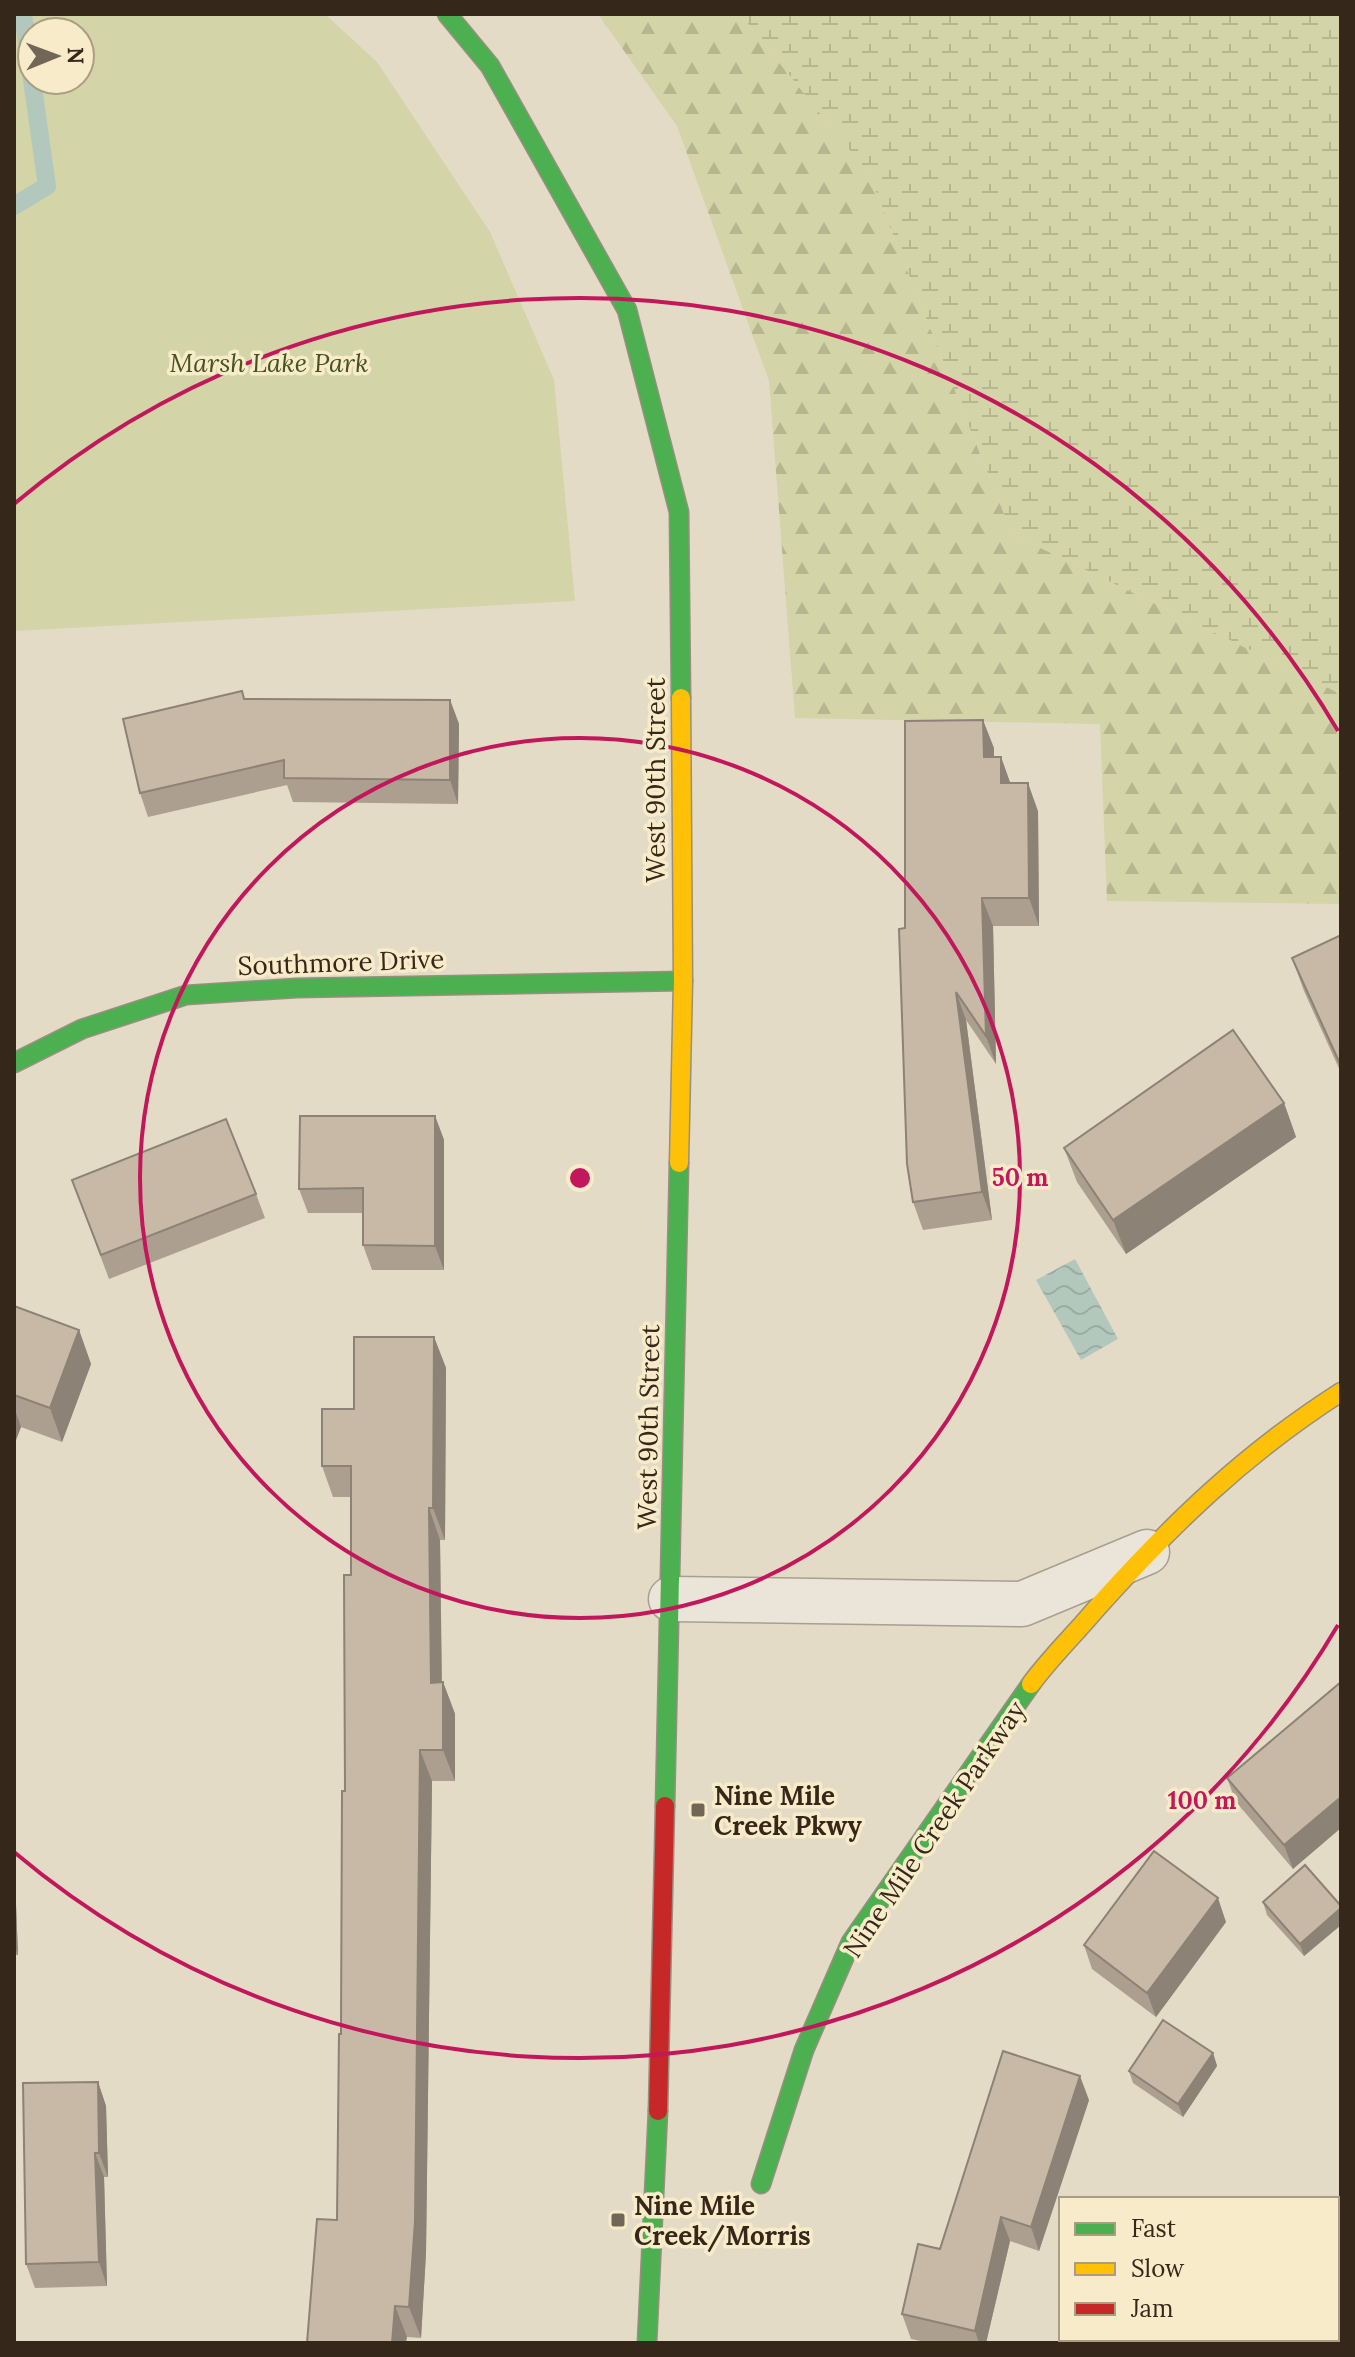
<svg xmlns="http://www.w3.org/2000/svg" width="1355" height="2357" font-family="Lora,serif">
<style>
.forest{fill:url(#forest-firs)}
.wetland{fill:url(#wetland-marsh)}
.park{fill:#d3d4a7;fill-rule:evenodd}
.water{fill:url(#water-waves)}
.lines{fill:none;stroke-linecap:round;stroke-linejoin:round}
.stream{stroke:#b3c8bc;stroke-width:18}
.street-casing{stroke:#a89f90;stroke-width:47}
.fast-casing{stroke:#978f80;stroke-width:21}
.slow-casing{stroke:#978f80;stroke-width:21}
.jam-casing{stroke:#978f80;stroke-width:21}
.street{stroke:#ebe5d9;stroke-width:44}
.fast{stroke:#4caf50;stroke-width:18}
.slow{stroke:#ffc107;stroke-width:18}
.jam{stroke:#c62828;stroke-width:18}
.wall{fill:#ac9f90}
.shaded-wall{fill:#8c8275}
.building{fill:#c8b9a7;stroke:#8c8275;stroke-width:2}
.ring{fill:none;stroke:#c2185b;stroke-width:4}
.poi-dot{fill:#726656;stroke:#f8ebc9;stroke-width:3}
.labels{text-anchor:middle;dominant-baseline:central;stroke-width:7;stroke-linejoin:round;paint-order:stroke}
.park-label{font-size:26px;font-style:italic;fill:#45531e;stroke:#f8ebc9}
.street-label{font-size:26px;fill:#352719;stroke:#f8ebc9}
.poi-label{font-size:26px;font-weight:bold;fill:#352719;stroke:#f8ebc9;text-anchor:start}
.centre{fill:#c2185b;stroke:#f8ebc9;stroke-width:4}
.ring-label{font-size:24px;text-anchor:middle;font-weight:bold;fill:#c2185b;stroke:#f8ebc9;stroke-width:7;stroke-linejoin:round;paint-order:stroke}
</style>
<defs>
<pattern id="forest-firs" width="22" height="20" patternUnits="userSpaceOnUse" patternTransform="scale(2)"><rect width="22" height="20" fill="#d3d4a7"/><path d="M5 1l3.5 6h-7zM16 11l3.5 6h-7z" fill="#b6b68f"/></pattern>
<pattern id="wetland-marsh" width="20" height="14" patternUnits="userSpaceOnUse" patternTransform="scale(2)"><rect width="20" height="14" fill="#d3d4a7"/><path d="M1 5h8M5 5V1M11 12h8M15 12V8" fill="none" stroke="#b6b68f"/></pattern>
<pattern id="water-waves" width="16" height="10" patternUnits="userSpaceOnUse" patternTransform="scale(2)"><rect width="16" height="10" fill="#b3c8bc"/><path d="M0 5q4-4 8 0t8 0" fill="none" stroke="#9baca1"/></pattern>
</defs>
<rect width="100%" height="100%" fill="#e3dbc6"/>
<!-- forest -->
<path class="forest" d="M 598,14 L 740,14 L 869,174 L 1012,534 L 1341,694 L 1341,904 L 1107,901 L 1100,724 L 795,718 L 769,381 L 677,126 Z"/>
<!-- wetland -->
<path class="wetland" d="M 740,14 L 1341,14 L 1341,694 L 1012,534 L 869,174 Z"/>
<!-- park -->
<path class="park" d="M 14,14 L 325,14 L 377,62 L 490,232 L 554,380 L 575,601 L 14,631 ZM 32,32 L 80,32 L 80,80 L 32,80 Z"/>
<!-- water -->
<path class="water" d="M 1075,1259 L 1118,1339 L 1081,1360 L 1036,1280 Z"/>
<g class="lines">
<!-- stream -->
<path class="stream" d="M 23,14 L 32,80
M 14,206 L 47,186 L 32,80"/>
<defs>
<path id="street" d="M 671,1599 L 1022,1604 L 1147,1552"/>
<path id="fast" d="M 447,14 L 490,66 L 627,310 L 679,512 L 681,698
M 14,1063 L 82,1029 L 186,995 L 297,988 L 683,981
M 665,1806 L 679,1163
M 761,2184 L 804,2050 L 851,1942 L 1031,1684
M 647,2343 L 658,2111"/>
<path id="slow" d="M 679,1163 L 683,981 L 681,698
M 1031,1684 C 1050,1658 1074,1635 1095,1610 C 1171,1525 1244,1454 1341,1392"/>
<path id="jam" d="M 658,2111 L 665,1806"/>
</defs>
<!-- street casing -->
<use href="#street" class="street-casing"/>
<!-- fast casing -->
<use href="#fast" class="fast-casing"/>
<!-- slow casing -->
<use href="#slow" class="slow-casing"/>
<!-- jam casing -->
<use href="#jam" class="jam-casing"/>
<!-- street -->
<use href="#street" class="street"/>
<!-- fast -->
<use href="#fast" class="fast"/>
<!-- slow -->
<use href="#slow" class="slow"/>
<!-- jam -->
<use href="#jam" class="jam"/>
</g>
<!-- wall -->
<path class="wall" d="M 242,691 L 245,699 L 450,700 L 459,724 L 458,804 L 293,802 L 287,785 L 148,817 L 140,793 Z
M 994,748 L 994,757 L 1001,757 L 1010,783 L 1038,811 L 1039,926 L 993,926 L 996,1064 L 966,1020 L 992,1220 L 923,1230 L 913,1202 Z
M 1341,935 L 1341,1073 L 1304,991 L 1292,958 Z
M 1284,1103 L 1296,1137 L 1126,1254 L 1077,1182 L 1064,1148 Z
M 435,1116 L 444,1140 L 444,1270 L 372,1270 L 363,1245 L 363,1213 L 308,1213 L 299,1189 Z
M 72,1180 L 256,1194 L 265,1218 L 109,1279 Z
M 14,1306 L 79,1330 L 91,1364 L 62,1442 L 21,1427 L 14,1445 Z
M 434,1337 L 446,1368 L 445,1540 L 440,1540 L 442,1682 L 443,1682 L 455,1714 L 455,1781 L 432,1781 L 426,2253 L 421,2338 L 407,2337 L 337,2220 L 341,2034 L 345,1791 L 351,1575 L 351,1497 L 333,1497 L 322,1466 L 354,1409 Z
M 1341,1682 L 1293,1869 L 1236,1802 L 1227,1778 Z
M 14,1854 L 18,1955 L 14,1955 Z
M 1263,1902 L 1341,1906 L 1341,1925 L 1304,1956 L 1267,1915 Z
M 1226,1922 L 1156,2017 L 1092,1969 L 1084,1945 Z
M 1213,2053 L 1217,2066 L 1183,2117 L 1133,2083 L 1129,2071 Z
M 98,2082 L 106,2106 L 108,2177 L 104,2177 L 107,2286 L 35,2288 L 26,2264 Z
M 1089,2100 L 1039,2251 L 1010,2241 L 986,2343 L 930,2343 L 911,2339 L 902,2314 L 940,2249 Z"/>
<!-- shaded-wall -->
<path class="shaded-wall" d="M 450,700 L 459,724 L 458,804 L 450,780 Z
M 983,720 L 994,748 L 994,785 L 984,757 Z
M 1001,757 L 1011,785 L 1001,783 Z
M 1028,783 L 1038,811 L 1039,926 L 1029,898 Z
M 982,898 L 993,926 L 996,1064 L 986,1036 Z
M 956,992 L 966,1020 L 992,1220 L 982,1192 Z
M 1284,1103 L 1296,1137 L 1126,1254 L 1113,1220 Z
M 435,1116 L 444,1140 L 444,1270 L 435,1246 Z
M 79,1330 L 91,1364 L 62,1442 L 50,1408 Z
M 434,1337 L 446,1368 L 445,1540 L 433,1508 Z
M 14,1407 L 21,1427 L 14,1445 Z
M 429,1508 L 440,1540 L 442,1714 L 431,1683 Z
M 443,1682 L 455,1714 L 455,1781 L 443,1750 Z
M 420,1750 L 432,1781 L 426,2253 L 421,2338 L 409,2307 Z
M 1341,1797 L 1341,1828 L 1293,1869 L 1284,1845 Z
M 14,1854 L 18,1955 L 14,1943 Z
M 1218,1898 L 1226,1922 L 1156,2017 L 1147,1993 Z
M 1341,1908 L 1341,1925 L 1304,1956 L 1300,1944 Z
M 1213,2053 L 1217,2066 L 1183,2117 L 1178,2104 Z
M 1080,2076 L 1089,2100 L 1039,2251 L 1031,2227 Z
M 98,2082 L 106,2106 L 108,2177 L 99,2153 Z
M 95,2153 L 104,2177 L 107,2286 L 99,2262 Z
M 1001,2217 L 1010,2241 L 986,2343 L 979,2343 L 975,2331 Z
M 14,2268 L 15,2271 L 16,2343 L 14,2343 Z
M 395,2306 L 407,2337 L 406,2343 L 392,2343 Z"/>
<!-- building -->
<path class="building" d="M 242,691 L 244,699 L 450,700 L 450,780 L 284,778 L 284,760 L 140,793 L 123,719 Z
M 983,720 L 984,757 L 1001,757 L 1001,783 L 1028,783 L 1029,898 L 982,898 L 986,1036 L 956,992 L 982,1192 L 913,1202 L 907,1164 L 899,929 L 905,928 L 905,721 Z
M 1341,935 L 1341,1066 L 1292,958 Z
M 1233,1030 L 1284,1103 L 1113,1220 L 1064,1148 Z
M 300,1116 L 435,1116 L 435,1246 L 363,1245 L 363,1188 L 299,1189 Z
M 226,1119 L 256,1194 L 101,1255 L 72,1180 Z
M 14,1306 L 79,1330 L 50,1408 L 14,1395 Z
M 354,1337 L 434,1337 L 433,1508 L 429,1508 L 431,1683 L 443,1682 L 443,1750 L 420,1750 L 415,2221 L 409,2307 L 395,2306 L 392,2343 L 307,2343 L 317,2219 L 337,2220 L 339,2034 L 341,2034 L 342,1791 L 345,1791 L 344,1575 L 351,1575 L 351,1466 L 322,1466 L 322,1409 L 354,1409 Z
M 1341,1682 L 1341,1797 L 1284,1845 L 1227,1778 Z
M 1154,1851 L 1218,1898 L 1147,1993 L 1084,1945 Z
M 1305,1865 L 1341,1906 L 1341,1908 L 1300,1944 L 1263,1902 Z
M 1163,2020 L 1213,2053 L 1178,2104 L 1129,2071 Z
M 1003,2051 L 1080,2076 L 1031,2227 L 1001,2217 L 975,2331 L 902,2314 L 918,2244 L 940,2249 Z
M 98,2082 L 99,2153 L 95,2153 L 99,2262 L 26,2264 L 23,2083 Z
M 1341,2271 L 1341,2343 L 1303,2343 L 1309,2339 L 1337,2339 L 1337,2274 Z"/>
<!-- distance rings -->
<g class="ring">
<circle cx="580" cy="1178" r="440"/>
<path d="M1338 1625A880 880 0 0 1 14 1852M14 504A880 880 0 0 1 1338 731"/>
</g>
<!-- markers -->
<g class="poi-dot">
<rect x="690" y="1802" width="16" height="16" rx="4"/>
<rect x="610" y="2212" width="16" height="16" rx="4"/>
</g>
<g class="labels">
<!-- park labels -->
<g class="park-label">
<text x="269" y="362">Marsh Lake Park</text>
</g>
<!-- street labels -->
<g class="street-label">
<text transform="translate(655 780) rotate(-90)">West 90th Street</text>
<text transform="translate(341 962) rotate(-2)">Southmore Drive</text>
<text transform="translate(648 1427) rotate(-89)">West 90th Street</text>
<text transform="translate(934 1829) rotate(-56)">Nine Mile Creek Parkway</text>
</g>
<!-- poi labels -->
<g class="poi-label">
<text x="714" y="1795">Nine Mile<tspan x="714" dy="30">Creek Pkwy</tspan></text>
<text x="634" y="2205">Nine Mile<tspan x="634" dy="30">Creek/Morris</tspan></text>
</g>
</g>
<circle cx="580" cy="1178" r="12" class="centre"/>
<g class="ring-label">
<text x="1020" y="1186">50 m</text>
<text x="1202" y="1809">100 m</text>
</g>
<!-- border -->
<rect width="1355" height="2357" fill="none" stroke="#352719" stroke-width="32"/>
<!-- legend -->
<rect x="1059" y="2197" width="280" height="144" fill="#f8ebc9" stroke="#aa9d83" stroke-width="2"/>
<rect x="1075" y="2223" width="40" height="12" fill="#4caf50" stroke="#aa9d83" stroke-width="2"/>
<text x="1131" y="2237" font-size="24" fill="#352719">Fast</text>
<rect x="1075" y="2263" width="40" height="12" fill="#ffc107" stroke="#aa9d83" stroke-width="2"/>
<text x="1131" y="2277" font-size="24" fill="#352719">Slow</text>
<rect x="1075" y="2303" width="40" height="12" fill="#c62828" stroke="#aa9d83" stroke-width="2"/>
<text x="1131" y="2317" font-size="24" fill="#352719">Jam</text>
<!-- north arrow -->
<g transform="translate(56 56) rotate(89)"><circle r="38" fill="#f8ebc9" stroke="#aa9d83" stroke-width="2"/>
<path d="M0-6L14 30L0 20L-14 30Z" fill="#726656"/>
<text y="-12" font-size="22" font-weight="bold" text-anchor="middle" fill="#352719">N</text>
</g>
</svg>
